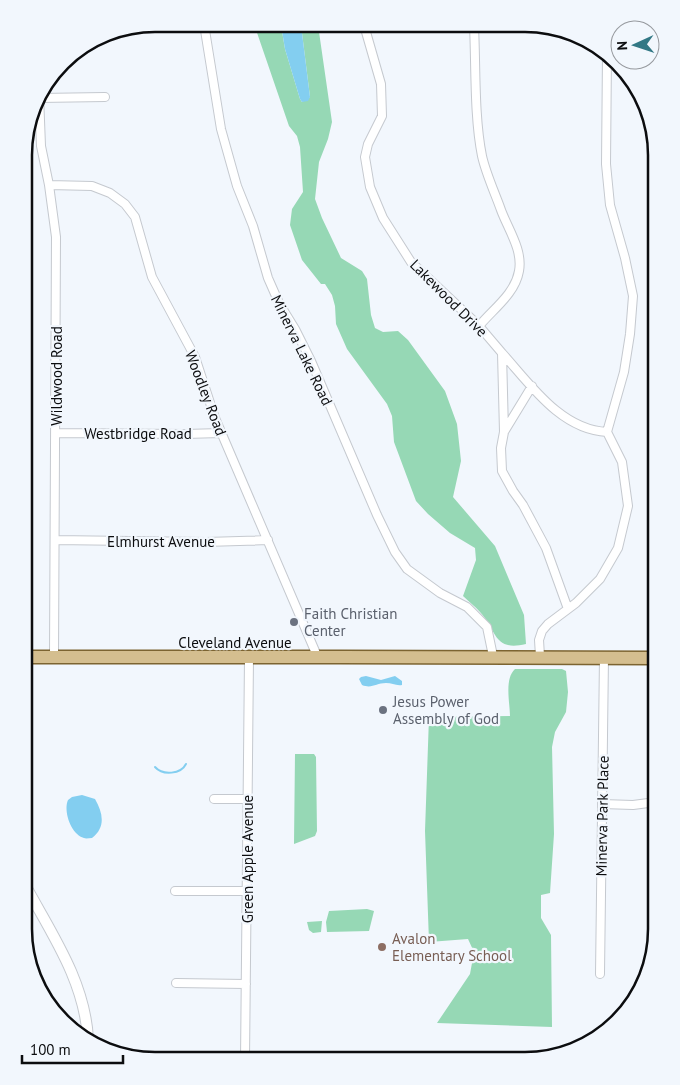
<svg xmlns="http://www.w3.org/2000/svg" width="680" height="1085" font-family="'PT Sans',sans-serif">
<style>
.green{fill:#96d8b5}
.water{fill:#83cef0}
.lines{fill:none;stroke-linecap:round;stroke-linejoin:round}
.stream{stroke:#83cef0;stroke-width:2}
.minor-casing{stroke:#c5c9cf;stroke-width:10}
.tertiary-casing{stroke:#c5c9cf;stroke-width:12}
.primary-casing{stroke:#7c6431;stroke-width:15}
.minor{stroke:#fff;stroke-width:8}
.tertiary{stroke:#fff;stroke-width:10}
.primary{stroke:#d4be8f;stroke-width:12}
.worship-dot{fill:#6b7280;stroke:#f2f7fd;stroke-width:2}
.education-dot{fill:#8d6e63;stroke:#f2f7fd;stroke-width:2}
.labels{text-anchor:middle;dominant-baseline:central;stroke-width:4.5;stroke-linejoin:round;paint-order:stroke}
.street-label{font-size:15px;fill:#0c0d0f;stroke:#f2f7fd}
.worship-label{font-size:15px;fill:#5b616d;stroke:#f2f7fd;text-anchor:start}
.education-label{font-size:15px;fill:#785e54;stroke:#f2f7fd;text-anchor:start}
.rim{fill:none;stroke:#0c0d0f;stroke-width:2.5}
</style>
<rect width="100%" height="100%" fill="#f2f7fd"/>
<!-- green -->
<path class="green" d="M 254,24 L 281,25 L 285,49 L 300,99 L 302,102 L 310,97 L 301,25 L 318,25 L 332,122 L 328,139 L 319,162 L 315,199 L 322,218 L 341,258 L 362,271 L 367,279 L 371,315 L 375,328 L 383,332 L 398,331 L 408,340 L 445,391 L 457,424 L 461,461 L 453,497 L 495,546 L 524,615 L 526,644 C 493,652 497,630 480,612 C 475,606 468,601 463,596 L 476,560 L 475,548 L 450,533 L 428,514 L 416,501 L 394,442 L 392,416 L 387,404 L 347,349 L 336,324 L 335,306 L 332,295 L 325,284 L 321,284 L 302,260 L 290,225 L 292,209 L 303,192 L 300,147 L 297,136 L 289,126 Z
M 515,669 L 562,669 L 566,671 L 568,692 L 566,712 L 555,732 L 552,747 L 554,834 L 550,893 L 541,895 L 541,918 L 551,935 L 552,1027 L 437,1023 L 470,974 L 474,952 L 468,939 L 429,942 L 425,831 L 429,717 L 510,716 C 510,703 504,679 515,669 Z
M 295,754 L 314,754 L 316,757 L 317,831 L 315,836 L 294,844 Z
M 367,909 L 374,911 L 369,931 L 327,932 L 326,922 L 329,911 Z
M 322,921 L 321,932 L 313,933 L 309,930 L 307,922 Z"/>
<!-- water -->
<path class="water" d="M 281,25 L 301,25 L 310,97 L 308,101 L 302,102 L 300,99 L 285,49 Z
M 366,676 L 381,680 L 395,676 L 402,681 L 402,685 C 396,686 392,683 386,683 C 376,683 372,689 362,685 L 359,679 L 361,677 Z
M 82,795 L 95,799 C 103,813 106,827 92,838 C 89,838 86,839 84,838 C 71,835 63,811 68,800 L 72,797 Z"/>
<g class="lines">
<!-- stream -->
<path class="stream" d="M 155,767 C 163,776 181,774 186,764"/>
<defs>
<path id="minor" d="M 204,24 L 221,129 L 237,186 L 253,226 L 268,278 L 279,303 L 295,329 L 311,361 L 377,515 L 395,552 L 407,569 L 440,593 L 467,607 L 487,627 L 493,656
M 364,25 L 381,84 L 382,116 L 368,144 L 365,157 L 370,187 L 383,218 L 411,262 L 479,326 L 502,353 L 504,432 L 501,448 L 502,471 L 513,491 L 523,505 L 546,548 L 568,609
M 474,26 C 476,66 474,116 482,156 C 486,174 495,193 501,210 C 508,229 523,250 519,271 C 515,294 493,309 479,326
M 39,95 L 41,146 L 49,185 L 56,237 L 54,657
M 39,98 L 105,97
M 49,185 L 92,186 L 110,193 L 125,204 L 135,217 L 152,277 L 195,357 L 215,418 L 318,658
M 502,353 C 530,384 561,430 607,432
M 504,432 L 532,386
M 55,433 L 185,434 L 221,433
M 55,540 L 206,542 L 268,540
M 540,656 L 539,640 L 542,631 L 548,624 L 576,603 L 600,579 L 618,548 L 628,506 L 622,462 L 607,432 L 624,372 L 630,334 L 633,296 L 625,258 L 610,205 L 606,164 L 607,54
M 214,799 L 247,799
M 602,804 L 633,805 L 656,802
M 175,891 L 247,891
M 600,974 L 604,657
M 176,983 L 246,984
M 245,1060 L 249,658"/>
<path id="tertiary" d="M 24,883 C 51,933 85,981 88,1039"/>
<path id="primary" d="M 24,657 C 235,658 445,656 656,658"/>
</defs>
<!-- minor casing -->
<use href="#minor" class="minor-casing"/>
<!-- tertiary casing -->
<use href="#tertiary" class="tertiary-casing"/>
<!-- primary casing -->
<use href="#primary" class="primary-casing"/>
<!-- minor -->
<use href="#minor" class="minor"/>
<!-- tertiary -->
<use href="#tertiary" class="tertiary"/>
<!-- primary -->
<use href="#primary" class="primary"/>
</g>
<!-- markers -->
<g class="worship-dot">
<circle cx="294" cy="622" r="5"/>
<circle cx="383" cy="710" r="5"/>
</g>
<circle class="education-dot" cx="382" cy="947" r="5"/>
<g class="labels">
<!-- street labels -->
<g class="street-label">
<text transform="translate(449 298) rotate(45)">Lakewood Drive</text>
<text transform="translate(302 350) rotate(64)">Minerva Lake Road</text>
<text transform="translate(56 376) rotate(-90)">Wildwood Road</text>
<text transform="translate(206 393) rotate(69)">Woodley Road</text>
<text x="138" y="433">Westbridge Road</text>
<text x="161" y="541">Elmhurst Avenue</text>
<text x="235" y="642">Cleveland Avenue</text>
<text transform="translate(602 816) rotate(-89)">Minerva Park Place</text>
<text transform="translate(247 859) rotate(-90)">Green Apple Avenue</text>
</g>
<!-- worship labels -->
<g class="worship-label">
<text x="304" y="613">Faith Christian<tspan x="304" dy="17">Center</tspan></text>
<text x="393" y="701">Jesus Power<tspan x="393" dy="17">Assembly of God</tspan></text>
</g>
<!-- education labels -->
<g class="education-label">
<text x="392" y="938">Avalon<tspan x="392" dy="17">Elementary School</tspan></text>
</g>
</g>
<!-- crop -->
<path d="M0 0H680V1085H0ZM155 32H525A123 123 0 0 1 648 155V929A123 123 0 0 1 525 1052H155A123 123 0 0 1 32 929V155A123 123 0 0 1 155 32Z" fill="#f2f7fd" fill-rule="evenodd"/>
<path class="rim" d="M155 32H525A123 123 0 0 1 648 155V929A123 123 0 0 1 525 1052H155A123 123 0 0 1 32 929V155A123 123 0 0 1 155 32Z"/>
<!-- north arrow -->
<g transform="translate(635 45) rotate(267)"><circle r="24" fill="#f2f7fd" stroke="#96999e"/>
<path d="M0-4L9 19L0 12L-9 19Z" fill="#327885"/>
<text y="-8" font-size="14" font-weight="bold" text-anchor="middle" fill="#0c0d0f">N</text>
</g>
<!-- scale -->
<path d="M22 1055v8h101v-8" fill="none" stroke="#0c0d0f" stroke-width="2.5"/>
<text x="30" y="1055" font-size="15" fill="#0c0d0f" stroke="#f2f7fd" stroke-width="4" paint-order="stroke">100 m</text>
</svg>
